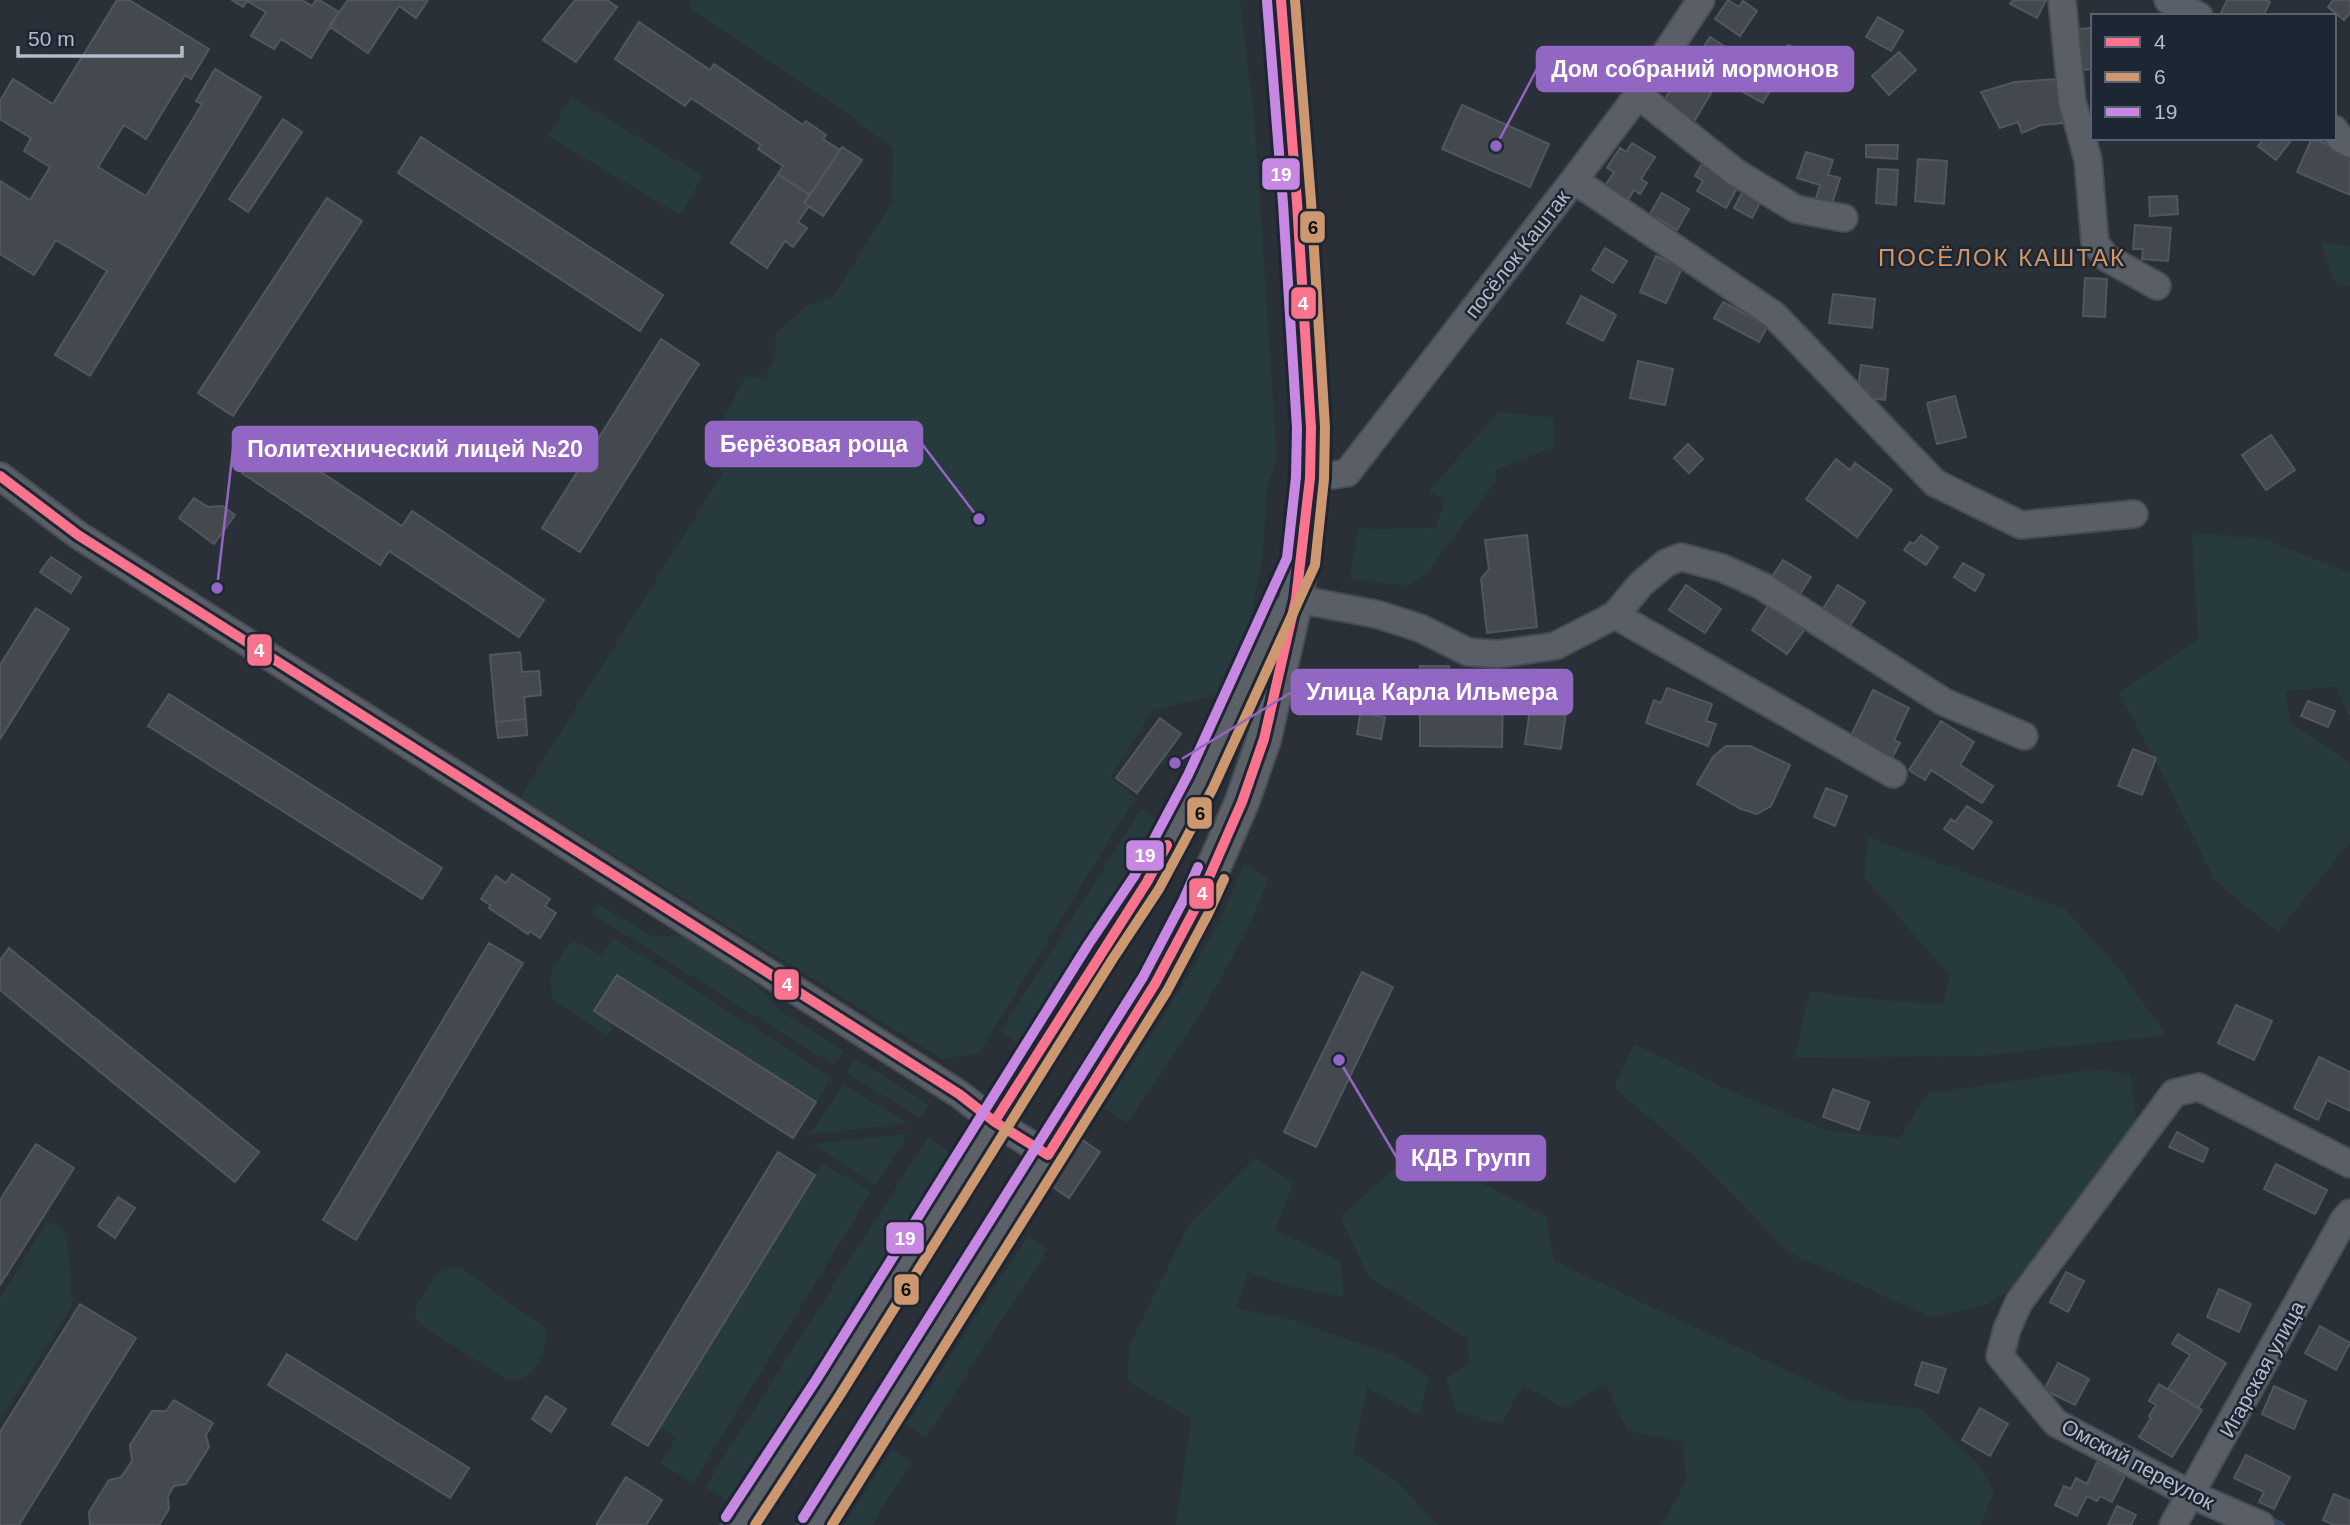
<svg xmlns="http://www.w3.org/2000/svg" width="2350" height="1525" font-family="Arial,sans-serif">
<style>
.green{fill:#273a3e}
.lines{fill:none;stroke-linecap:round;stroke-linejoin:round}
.stream{stroke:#384963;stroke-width:7}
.building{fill:#444950;stroke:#52575f;stroke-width:2}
.minor-casing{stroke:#484c53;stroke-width:30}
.major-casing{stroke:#484c55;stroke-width:37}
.minor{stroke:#5a5e66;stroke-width:26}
.major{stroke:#5c6168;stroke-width:33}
.bus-1-casing{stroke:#1d2633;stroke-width:16}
.bus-2-casing{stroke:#1d2633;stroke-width:16}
.bus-3-casing{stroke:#1d2633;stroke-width:16}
.bus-1{stroke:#fc738d;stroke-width:10}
.bus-2{stroke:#cd976f;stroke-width:10}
.bus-3{stroke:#c787e3;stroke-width:10}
.labels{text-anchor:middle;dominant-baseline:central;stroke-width:5;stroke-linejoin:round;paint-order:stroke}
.street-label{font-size:21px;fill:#b4bcc9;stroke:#1d2633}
.quarter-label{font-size:24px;letter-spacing:2px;fill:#d59563;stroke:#1d2633}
.leader{fill:none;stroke:#9266c3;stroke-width:2.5}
.callout-dot{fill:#9266c3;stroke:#1d2633;stroke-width:2.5}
.callout{fill:#9266c3;stroke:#9266c3;stroke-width:2.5}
.callout-label{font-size:23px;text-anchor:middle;font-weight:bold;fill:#fff}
.line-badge{stroke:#1d2633;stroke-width:2.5}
.badge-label{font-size:19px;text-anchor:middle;font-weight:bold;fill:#fff}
.pale-badge-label{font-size:19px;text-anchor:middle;font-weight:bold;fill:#111}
</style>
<rect width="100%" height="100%" fill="#2a3038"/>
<!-- green -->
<path class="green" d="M 692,0 L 1240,0 L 1255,126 L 1277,461 L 1267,486 L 1263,553 L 1249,628 L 1219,694 L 1153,710 L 1110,777 L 1135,798 L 979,1053 L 942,1059 L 520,797 L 722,474 L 713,439 L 745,377 L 765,379 L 775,357 L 776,333 L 806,306 L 833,297 L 892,202 L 893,148 L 848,114 L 689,7 Z
M 571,97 L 703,176 L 680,215 L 548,136 Z
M 2321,243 L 2350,246 L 2350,287 L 2333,280 Z
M 1498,412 L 1553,418 L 1555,446 L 1494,471 L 1497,480 L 1424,576 L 1405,586 L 1350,579 L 1358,529 L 1435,528 L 1446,500 L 1429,491 Z
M 2192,533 L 2261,538 L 2350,573 L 2350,720 L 2336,687 L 2285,691 L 2290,723 L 2350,763 L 2350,841 L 2278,932 L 2215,881 L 2165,779 L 2119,693 L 2198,639 Z
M 1141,809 L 1167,825 L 1026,1047 L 1001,1031 Z
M 1868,837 L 2065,909 L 2121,971 L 2166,1035 L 1978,1056 L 1794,1058 L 1810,991 L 1849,997 L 1942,1005 L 1950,975 L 1864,878 Z
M 1244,864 L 1269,879 L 1246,932 L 1204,1008 L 1128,1123 L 1104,1108 L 1178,993 L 1219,923 Z
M 599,905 L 652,936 L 682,935 L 755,984 L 780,1011 L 844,1051 L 834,1065 L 592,914 Z
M 614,938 L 831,1077 L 816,1102 L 617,975 L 594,1010 L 615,1024 L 607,1035 L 552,999 L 550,974 L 572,940 L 601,955 Z
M 1634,1044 L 1733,1092 L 1829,1131 L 1900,1138 L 1927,1094 L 2097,1069 L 2130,1075 L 2138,1126 L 2022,1283 L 1985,1305 L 1931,1317 L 1788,1252 L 1698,1159 L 1614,1088 Z
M 855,1058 L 929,1105 L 919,1118 L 846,1072 Z
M 843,1084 L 909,1124 L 810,1134 Z
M 908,1134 L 875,1186 L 812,1144 Z
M 928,1137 L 951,1153 L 733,1504 L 705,1487 Z
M 1416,1150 L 1546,1216 L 1554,1261 L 1852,1401 L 1921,1409 L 1978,1464 L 1994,1492 L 1980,1525 L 1662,1525 L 1686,1481 L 1683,1442 L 1627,1431 L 1606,1384 L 1564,1408 L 1523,1385 L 1501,1424 L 1456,1411 L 1446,1379 L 1469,1364 L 1468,1339 L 1368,1276 L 1340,1217 Z
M 1254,1158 L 1293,1183 L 1275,1230 L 1340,1261 L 1344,1297 L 1284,1285 L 1248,1272 L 1237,1308 L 1293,1320 L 1394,1356 L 1429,1376 L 1419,1415 L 1367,1388 L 1353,1453 L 1400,1484 L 1431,1519 L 1441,1525 L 1176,1525 L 1191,1419 L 1128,1381 L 1129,1346 L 1189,1224 Z
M 822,1163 L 871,1192 L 693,1483 L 660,1463 L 676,1437 L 660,1427 Z
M 47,1222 L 63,1227 L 69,1253 L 72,1306 L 0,1420 L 0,1299 Z
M 1028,1236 L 1048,1249 L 926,1437 L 906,1425 Z
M 451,1267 L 462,1269 L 545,1328 C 552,1349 532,1385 507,1380 L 420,1324 L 415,1316 L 416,1305 L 439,1271 Z
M 892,1449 L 911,1462 L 872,1525 L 844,1525 Z"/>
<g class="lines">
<!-- stream -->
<path class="stream" d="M 2267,1519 L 2281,1525"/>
</g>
<!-- building -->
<path class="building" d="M 117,0 L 129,0 L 209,49 L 191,79 L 185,75 L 146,139 L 124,125 L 98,167 L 146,196 L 202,104 L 196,101 L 215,69 L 261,97 L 90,376 L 55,355 L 107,271 L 56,240 L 34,275 L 0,254 L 0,181 L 30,200 L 50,167 L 24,151 L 31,138 L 0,119 L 0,101 L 13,79 L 53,104 Z
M 232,0 L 302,0 L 312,6 L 316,0 L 319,0 L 339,12 L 311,58 L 281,39 L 274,49 L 251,36 L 266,12 L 247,1 L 243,7 Z
M 348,0 L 428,0 L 416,18 L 399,6 L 368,53 L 329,26 Z
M 575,0 L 607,0 L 617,7 L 576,62 L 543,40 Z
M 1728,0 L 1739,7 L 1743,1 L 1757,11 L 1740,36 L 1715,19 Z
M 2013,0 L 2046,0 L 2037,18 L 2010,4 Z
M 2227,0 L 2266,0 L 2270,2 L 2263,16 L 2226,16 L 2221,13 Z
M 2333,0 L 2350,0 L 2350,13 L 2344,20 L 2328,7 Z
M 1878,17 L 1903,31 L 1891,51 L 1866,37 Z
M 639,22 L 710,70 L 714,64 L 803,125 L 806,121 L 826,135 L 823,139 L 840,150 L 810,195 L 778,174 L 783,166 L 758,149 L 761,145 L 691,98 L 685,106 L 615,59 Z
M 2091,28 L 2093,69 L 2082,70 L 2078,29 Z
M 1710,37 L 1749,62 L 1736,82 L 1723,74 L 1711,93 L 1673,69 L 1682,55 L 1694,63 Z
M 1788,45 L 1814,55 L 1807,75 L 1780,65 Z
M 1899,52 L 1916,70 L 1889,95 L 1872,76 Z
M 1755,65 L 1777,78 L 1763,103 L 1741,91 Z
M 1680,74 L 1711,93 L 1693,123 L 1662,104 Z
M 2058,79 L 2062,123 L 2041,125 L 2022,133 L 2018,122 L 2000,128 L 1981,92 L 2015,82 Z
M 1462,105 L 1549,144 L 1530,187 L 1442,149 Z
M 283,119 L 302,132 L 248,212 L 229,199 Z
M 421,137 L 663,295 L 640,331 L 398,173 Z
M 2264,138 L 2293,138 L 2276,160 L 2258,146 Z
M 2312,138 L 2350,154 L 2350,195 L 2297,172 Z
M 1632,143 L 1655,157 L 1641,179 L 1647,183 L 1640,194 L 1634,190 L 1628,200 L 1605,186 L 1614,172 L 1607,168 L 1620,148 L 1626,152 Z
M 1866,145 L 1898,145 L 1897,159 L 1866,157 Z
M 842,147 L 862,160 L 823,216 L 804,203 Z
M 1806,152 L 1833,160 L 1828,175 L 1840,178 L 1831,207 L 1815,202 L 1820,185 L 1797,178 Z
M 1918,159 L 1947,161 L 1944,204 L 1915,201 Z
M 1703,162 L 1740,183 L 1726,208 L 1697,191 L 1703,181 L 1695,176 Z
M 1878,169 L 1898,170 L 1896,205 L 1876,203 Z
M 778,174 L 810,195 L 804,203 L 809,206 L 798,222 L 807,228 L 793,247 L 785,241 L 767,268 L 731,243 Z
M 1744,189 L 1762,199 L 1752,218 L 1734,208 Z
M 1662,193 L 1689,209 L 1677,230 L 1650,214 Z
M 2177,196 L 2178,214 L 2150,216 L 2149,197 Z
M 327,198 L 362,221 L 233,416 L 198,393 Z
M 2135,225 L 2171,228 L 2168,261 L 2142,259 L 2143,249 L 2133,249 Z
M 1605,248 L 1627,261 L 1613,283 L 1592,270 Z
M 1656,256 L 1682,268 L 1666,303 L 1640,292 Z
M 2085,278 L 2107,279 L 2105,317 L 2083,316 Z
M 1833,294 L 1875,299 L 1872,328 L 1829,323 Z
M 1581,296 L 1616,315 L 1603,341 L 1567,323 Z
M 1723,302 L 1768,326 L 1759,342 L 1714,318 Z
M 661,339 L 699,364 L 580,552 L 542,528 Z
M 1638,361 L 1673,369 L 1665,405 L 1630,398 Z
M 1861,365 L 1888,369 L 1885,400 L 1857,397 Z
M 1955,396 L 1966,437 L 1937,444 L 1927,403 Z
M 2271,435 L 2295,470 L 2266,490 L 2242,455 Z
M 267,436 L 402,526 L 412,511 L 544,600 L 519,637 L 389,551 L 380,565 L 242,473 Z
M 1688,444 L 1703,459 L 1689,473 L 1674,458 Z
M 1836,459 L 1850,470 L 1855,463 L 1892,490 L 1857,537 L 1806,499 Z
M 194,498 L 208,507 L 222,506 L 235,515 L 214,544 L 179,518 Z
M 1527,535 L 1537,627 L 1487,633 L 1481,579 L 1489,569 L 1485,540 Z
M 1921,535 L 1938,547 L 1926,565 L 1904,550 L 1910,542 L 1914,544 Z
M 51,557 L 81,577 L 71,593 L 40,572 Z
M 1783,560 L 1811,577 L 1798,597 L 1770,580 Z
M 1963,563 L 1984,575 L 1975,591 L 1954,577 Z
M 1686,585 L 1721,609 L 1705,633 L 1669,610 Z
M 1838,585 L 1865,602 L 1846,632 L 1819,615 Z
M 1768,606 L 1804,630 L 1787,654 L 1752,630 Z
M 36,608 L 69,629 L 0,739 L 0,665 Z
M 520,652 L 522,672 L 539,671 L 541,695 L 524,697 L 526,719 L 496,722 L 490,655 Z
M 1420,666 L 1449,666 L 1449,685 L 1503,685 L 1502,747 L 1420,746 Z
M 1533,688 L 1558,691 L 1555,711 L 1566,712 L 1561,749 L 1525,744 Z
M 1667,688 L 1712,704 L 1706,721 L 1716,724 L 1708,746 L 1646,723 L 1654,700 L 1661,703 Z
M 1873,690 L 1909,708 L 1894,740 L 1900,743 L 1890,762 L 1848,742 Z
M 169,694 L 442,868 L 422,899 L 148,726 Z
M 2308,701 L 2335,711 L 2328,727 L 2301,716 Z
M 1362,703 L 1374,705 L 1372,715 L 1385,717 L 1381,739 L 1357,734 Z
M 1160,718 L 1181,734 L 1137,793 L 1116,778 Z
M 526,719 L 527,735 L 498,738 L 496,722 Z
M 1941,721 L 1974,742 L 1960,765 L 1993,786 L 1982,803 L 1931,770 L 1925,780 L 1909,770 Z
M 1726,746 L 1750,746 L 1790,765 L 1771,806 L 1757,814 L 1741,809 L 1697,784 L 1713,757 Z
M 2133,749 L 2156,758 L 2142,795 L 2118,786 Z
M 1826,788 L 1847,796 L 1835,826 L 1814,817 Z
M 1967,806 L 1992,822 L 1973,849 L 1944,829 L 1951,819 L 1955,822 Z
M 512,874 L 550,899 L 545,906 L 556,913 L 540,938 L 530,931 L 528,934 L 489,908 L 490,905 L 481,899 L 496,876 L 506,883 Z
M 489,943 L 523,963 L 356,1240 L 323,1220 Z
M 9,948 L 259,1152 L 235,1182 L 0,990 L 0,960 Z
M 1362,972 L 1393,987 L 1316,1147 L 1284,1132 Z
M 617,975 L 816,1102 L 793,1138 L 594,1011 Z
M 2236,1005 L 2272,1021 L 2254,1060 L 2218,1043 Z
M 2319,1057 L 2350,1072 L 2350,1111 L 2327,1100 L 2318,1120 L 2294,1108 Z
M 1833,1089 L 1869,1102 L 1859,1130 L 1823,1117 Z
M 2177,1132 L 2208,1149 L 2203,1162 L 2169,1147 Z
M 1081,1139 L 1100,1152 L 1069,1198 L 1050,1185 Z
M 36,1144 L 74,1168 L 0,1285 L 0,1200 Z
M 778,1152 L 815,1175 L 648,1446 L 612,1424 Z
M 2276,1164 L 2327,1190 L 2315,1214 L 2264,1189 Z
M 118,1197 L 135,1208 L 115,1238 L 98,1226 Z
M 2066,1272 L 2084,1281 L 2068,1312 L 2050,1302 Z
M 2219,1289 L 2251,1304 L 2239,1332 L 2207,1317 Z
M 80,1304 L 136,1338 L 19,1525 L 0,1525 L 0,1432 Z
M 2320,1326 L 2350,1343 L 2336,1370 L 2305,1353 Z
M 2178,1334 L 2226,1363 L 2198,1408 L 2168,1389 L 2190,1355 L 2172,1344 Z
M 287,1354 L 469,1468 L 450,1498 L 268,1385 Z
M 1922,1362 L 1946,1369 L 1938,1393 L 1915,1385 Z
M 2058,1363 L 2089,1379 L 2075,1405 L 2044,1390 Z
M 2159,1384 L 2202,1410 L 2172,1457 L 2139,1437 L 2151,1418 L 2149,1416 L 2156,1405 L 2149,1401 Z
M 2274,1386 L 2306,1401 L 2294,1429 L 2262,1414 Z
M 546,1396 L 566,1409 L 551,1432 L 532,1419 Z
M 174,1400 L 213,1423 L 206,1435 L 209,1447 L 186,1484 L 174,1486 L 168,1496 L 169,1509 L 159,1525 L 90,1525 L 89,1512 L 109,1480 L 121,1477 L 132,1461 L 130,1445 L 152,1411 L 166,1411 Z
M 1980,1408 L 2008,1424 L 1990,1456 L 1962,1440 Z
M 2246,1455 L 2290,1477 L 2274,1509 L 2259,1502 L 2264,1492 L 2234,1478 Z
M 2097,1462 L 2125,1476 L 2112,1502 L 2100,1496 L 2097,1501 L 2087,1496 L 2077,1516 L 2055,1505 L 2064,1486 L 2071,1489 L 2076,1478 L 2087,1484 Z
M 626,1477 L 662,1500 L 646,1525 L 596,1525 Z
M 2334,1494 L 2350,1501 L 2350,1525 L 2334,1525 L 2323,1520 Z
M 2117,1506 L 2136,1515 L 2131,1525 L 2108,1525 Z"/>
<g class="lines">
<defs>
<path id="minor" d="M 2062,0 L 2072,101 L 2088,160 L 2095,243 L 2107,258 L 2157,286
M 2168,0 L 2199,16
M 1638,95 L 1735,172 L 1796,209 L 1844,218
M 2334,129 L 2341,139 L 2350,144
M 1574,180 L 1774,315 L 1935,483 L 2021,525 L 2134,514
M 0,476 L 78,535 L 959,1094 L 995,1122 L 1048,1155
M 1310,478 L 1347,473 L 1574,180 L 1638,95 L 1701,0
M 1296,599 L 1376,614 L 1420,628 L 1468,652 L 1498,654 L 1555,646 L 1615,615 L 1641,584 L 1666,563 L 1681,557 L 1722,568 L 1762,586 L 1944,702 L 2024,736
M 1615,615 L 1893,774
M 2173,1525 L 2344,1220 L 2350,1213
M 2261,1525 L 2192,1495 L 2056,1423 L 2000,1356 L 2007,1329 L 2019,1302 L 2174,1093 L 2199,1087 L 2350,1164"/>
<path id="major" d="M 738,1525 L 828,1388 L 1100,952 L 1147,882 L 1201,781 L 1277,615
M 815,1525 L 1155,984 L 1196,907 L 1242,802 L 1264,739 L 1296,599 L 1301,562 L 1310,478 L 1311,428 L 1297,202 L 1281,0"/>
</defs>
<!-- minor casing -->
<use href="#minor" class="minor-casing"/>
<!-- major casing -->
<use href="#major" class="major-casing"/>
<!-- minor -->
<use href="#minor" class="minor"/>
<!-- major -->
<use href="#major" class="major"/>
<defs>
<path id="bus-1" d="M 0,476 L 78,535 L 959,1094 L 995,1122 L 1048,1155
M 998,1116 L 1147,882 L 1167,845
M 1048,1155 L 1155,984 L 1196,907 L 1242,802 L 1264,739 L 1296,599 L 1310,478 L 1311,428 L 1297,202 L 1281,0"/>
<path id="bus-2" d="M 755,1525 L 840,1395 L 1112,960 L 1159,889 L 1213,788 L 1315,565 L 1324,479 L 1325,427 L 1311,201 L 1295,0
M 832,1525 L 1167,991 L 1208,914 L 1224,879"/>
<path id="bus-3" d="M 726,1517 L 816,1380 L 1088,945 L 1135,875 L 1188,775 L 1287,558 L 1296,477 L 1297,428 L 1283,203 L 1267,1
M 803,1518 L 1143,977 L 1183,901 L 1198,867"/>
</defs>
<!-- bus-1 casing -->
<use href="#bus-1" class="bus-1-casing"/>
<!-- bus-2 casing -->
<use href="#bus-2" class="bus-2-casing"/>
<!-- bus-3 casing -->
<use href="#bus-3" class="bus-3-casing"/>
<!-- bus-1 -->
<use href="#bus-1" class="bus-1"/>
<!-- bus-2 -->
<use href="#bus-2" class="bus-2"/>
<!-- bus-3 -->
<use href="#bus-3" class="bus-3"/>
</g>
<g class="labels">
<!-- street labels -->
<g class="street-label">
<text transform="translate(1517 254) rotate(-52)">посёлок Каштак</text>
<text transform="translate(2262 1369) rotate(-61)">Игарская улица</text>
<text transform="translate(2138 1464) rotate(28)">Омский переулок</text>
</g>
<!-- quarter labels -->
<g class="quarter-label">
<text x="2002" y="257">ПОСЁЛОК КАШТАК</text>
</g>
</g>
<!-- callouts -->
<path class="leader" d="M1496 146L1537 69M979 519L922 444M217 588L233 449M1175 763L1292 692M1339 1060L1397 1158"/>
<g class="callout-dot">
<circle cx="1496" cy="146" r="7"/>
<circle cx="979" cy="519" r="7"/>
<circle cx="217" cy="588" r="7"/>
<circle cx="1175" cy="763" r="7"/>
<circle cx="1339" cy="1060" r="7"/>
</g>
<g class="callout">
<rect x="1537" y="47" width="316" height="44" rx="7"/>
<rect x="706" y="422" width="216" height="44" rx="7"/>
<rect x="233" y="427" width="364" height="44" rx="7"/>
<rect x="1292" y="670" width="280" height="44" rx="7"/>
<rect x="1397" y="1136" width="148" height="44" rx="7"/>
</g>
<g class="callout-label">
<text x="1695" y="77">Дом собраний мормонов</text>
<text x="814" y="452">Берёзовая роща</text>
<text x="415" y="457">Политехнический лицей №20</text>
<text x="1432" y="700">Улица Карла Ильмера</text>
<text x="1471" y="1166">КДВ Групп</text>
</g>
<g class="line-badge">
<rect x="1261" y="157" width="40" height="34" rx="7" fill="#c787e3"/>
<rect x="1299" y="210" width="27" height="34" rx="7" fill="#cd976f"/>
<rect x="1290" y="286" width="27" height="34" rx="7" fill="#fc738d"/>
<rect x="246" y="633" width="27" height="34" rx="7" fill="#fc738d"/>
<rect x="1186" y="796" width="27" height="34" rx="7" fill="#cd976f"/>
<rect x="1125" y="839" width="40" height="33" rx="7" fill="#c787e3"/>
<rect x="1188" y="877" width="27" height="33" rx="7" fill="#fc738d"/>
<rect x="773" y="968" width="27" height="33" rx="7" fill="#fc738d"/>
<rect x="885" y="1221" width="40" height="34" rx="7" fill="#c787e3"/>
<rect x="893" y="1273" width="27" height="33" rx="7" fill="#cd976f"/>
</g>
<g class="badge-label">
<text x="1281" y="181">19</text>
<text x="1303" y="310">4</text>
<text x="259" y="657">4</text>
<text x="1145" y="862">19</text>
<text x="1202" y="900">4</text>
<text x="787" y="991">4</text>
<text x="905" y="1245">19</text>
</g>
<g class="pale-badge-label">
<text x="1313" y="234">6</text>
<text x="1200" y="820">6</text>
<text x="906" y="1296">6</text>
</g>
<!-- legend -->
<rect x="2091" y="14" width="245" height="126" fill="#1d2633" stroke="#59626f" stroke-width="2"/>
<rect x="2105" y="37" width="35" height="10" fill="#fc738d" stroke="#59626f" stroke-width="2"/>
<text x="2154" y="49" font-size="21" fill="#b4bcc9">4</text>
<rect x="2105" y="72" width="35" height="10" fill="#cd976f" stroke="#59626f" stroke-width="2"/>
<text x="2154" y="84" font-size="21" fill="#b4bcc9">6</text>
<rect x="2105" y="107" width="35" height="10" fill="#c787e3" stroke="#59626f" stroke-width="2"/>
<text x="2154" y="119" font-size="21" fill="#b4bcc9">19</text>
<!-- scale -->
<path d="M18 46v10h164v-10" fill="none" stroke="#b4bcc9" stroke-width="3.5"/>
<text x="28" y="46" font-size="21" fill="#b4bcc9" stroke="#1d2633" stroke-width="5" paint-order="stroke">50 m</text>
</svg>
